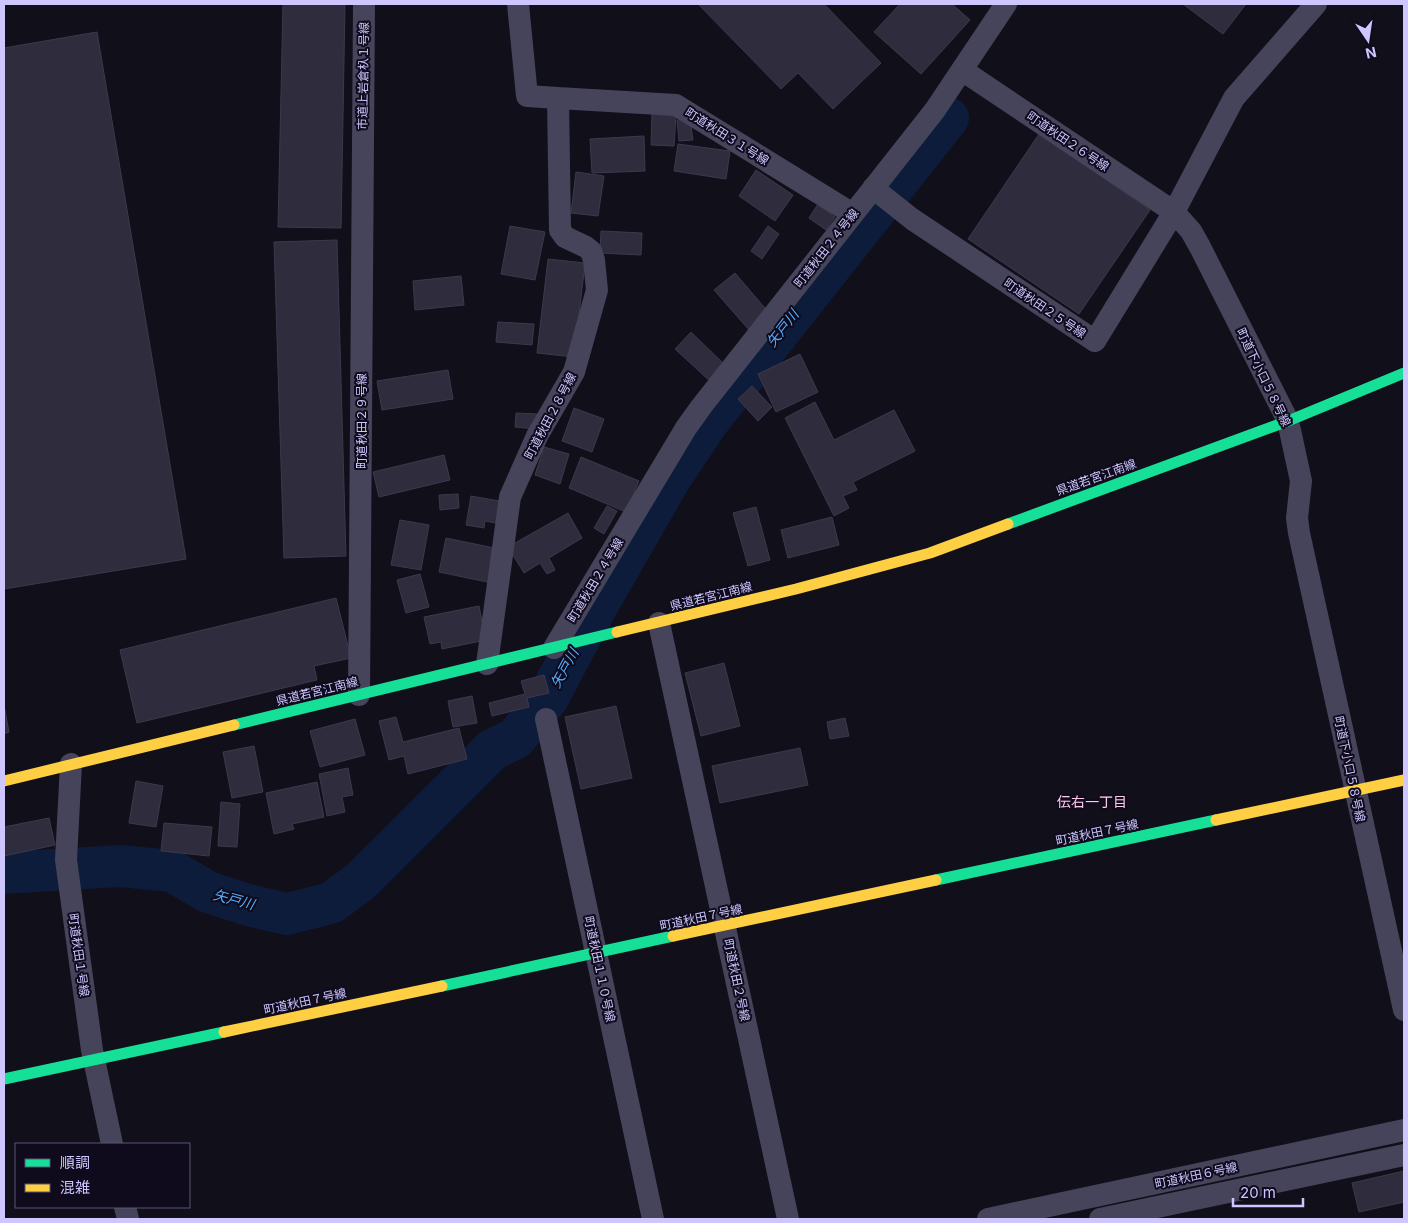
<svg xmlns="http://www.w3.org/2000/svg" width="1408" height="1223" font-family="Inter,'Noto Sans JP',sans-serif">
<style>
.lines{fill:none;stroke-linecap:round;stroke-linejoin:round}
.river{stroke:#0c1c3a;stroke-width:42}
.building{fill:#2f2c3d;stroke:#3c394e}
.street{stroke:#45445a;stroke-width:22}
.fast{stroke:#16e098;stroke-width:11}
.slow{stroke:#ffcf43;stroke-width:11}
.labels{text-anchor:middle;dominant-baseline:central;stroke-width:4;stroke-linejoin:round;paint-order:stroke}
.street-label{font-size:12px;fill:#cec7ff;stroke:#0f0b1d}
.water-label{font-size:14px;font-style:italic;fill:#56afff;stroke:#0f0b1d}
.neighbourhood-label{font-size:14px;fill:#ffc9eb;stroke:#0f0b1d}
</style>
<rect width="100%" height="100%" fill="#110f19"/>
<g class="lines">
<!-- river -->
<path class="river" d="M 4,873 L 120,866 L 172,871 L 208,892 L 248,905 L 287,914 L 331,903 L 361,881 L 492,750 L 516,738 L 548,698 L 594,611 L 671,477 L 707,423 L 948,118"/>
</g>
<!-- building -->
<path class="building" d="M 283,4 L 345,4 L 341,228 L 278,227 Z
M 698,4 L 824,4 L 881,63 L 833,109 L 798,73 L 781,89 Z
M 900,4 L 952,4 L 970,20 L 921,74 L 874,32 Z
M 1183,4 L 1246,4 L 1223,34 Z
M 97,32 L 186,559 L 4,589 L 4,48 Z
M 652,114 L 676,115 L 674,146 L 651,145 Z
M 690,119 L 693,140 L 679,141 L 677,120 Z
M 1039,134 L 1150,210 L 1079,314 L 968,239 Z
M 644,136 L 645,171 L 592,173 L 590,139 Z
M 678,144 L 730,151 L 726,179 L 674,171 Z
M 756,170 L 793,195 L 775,221 L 739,196 Z
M 576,172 L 604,176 L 598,216 L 571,213 Z
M 818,204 L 835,217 L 826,230 L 809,218 Z
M 510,226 L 545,232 L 535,280 L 501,274 Z
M 768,226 L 779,234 L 762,259 L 751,251 Z
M 601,231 L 642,233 L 641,255 L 600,253 Z
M 337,240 L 346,556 L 284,558 L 274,242 Z
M 548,259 L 585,263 L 574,357 L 537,353 Z
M 735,273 L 770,314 L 750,331 L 714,290 Z
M 461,276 L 464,305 L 415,310 L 413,281 Z
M 498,322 L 534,324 L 532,345 L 496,342 Z
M 691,332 L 727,367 L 712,383 L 675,349 Z
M 800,354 L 818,392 L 776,412 L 758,374 Z
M 448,370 L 453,399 L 382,410 L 377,381 Z
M 752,386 L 772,407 L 758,421 L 738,399 Z
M 815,402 L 834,440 L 894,410 L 915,451 L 853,482 L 857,490 L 843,496 L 849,508 L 834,516 L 785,418 Z
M 574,408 L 604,419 L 592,452 L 562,441 Z
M 516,413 L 537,414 L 536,429 L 515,427 Z
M 544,447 L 569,454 L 560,484 L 535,475 Z
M 444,455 L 450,480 L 379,497 L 373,472 Z
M 581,457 L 639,481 L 626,512 L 569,488 Z
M 458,494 L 459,508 L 440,510 L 439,495 Z
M 471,496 L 505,502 L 501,524 L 485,521 L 484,528 L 466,525 Z
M 607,506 L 617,511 L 604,534 L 594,528 Z
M 756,507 L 770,560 L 748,566 L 733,513 Z
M 568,513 L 582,538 L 549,558 L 555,570 L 547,574 L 540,563 L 524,573 L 508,547 Z
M 832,517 L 839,545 L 788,558 L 781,530 Z
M 400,520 L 429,525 L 421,570 L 391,565 Z
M 446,538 L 499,549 L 492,583 L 439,572 Z
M 420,574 L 429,607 L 406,613 L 397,580 Z
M 336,598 L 351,658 L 314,666 L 317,680 L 137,723 L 120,650 Z
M 479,606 L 486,640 L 442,649 L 441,642 L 430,644 L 424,617 Z
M 724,663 L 740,726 L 701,736 L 685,673 Z
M 544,675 L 549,693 L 527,698 L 529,707 L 492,716 L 489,703 L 525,694 L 521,681 Z
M 472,696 L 477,723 L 453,727 L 448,701 Z
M 4,705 L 9,732 L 4,734 Z
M 616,706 L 632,778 L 581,789 L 565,717 Z
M 396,717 L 403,742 L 459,728 L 467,759 L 408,774 L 404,756 L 389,760 L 379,721 Z
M 845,718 L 849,736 L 830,739 L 827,722 Z
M 355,719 L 365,755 L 320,767 L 310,731 Z
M 254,746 L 263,792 L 232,798 L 223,752 Z
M 800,748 L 808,785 L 720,803 L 712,766 Z
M 348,768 L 353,795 L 342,797 L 345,812 L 327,816 L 319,774 Z
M 136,781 L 163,786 L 156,827 L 129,823 Z
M 317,782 L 324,817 L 292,824 L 294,829 L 274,834 L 266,793 Z
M 221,802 L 240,804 L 237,847 L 218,846 Z
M 49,818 L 55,845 L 4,856 L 4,827 Z
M 164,823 L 212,827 L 209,856 L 161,851 Z
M 1404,1171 L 1404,1202 L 1359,1212 L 1352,1183 Z"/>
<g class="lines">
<!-- street -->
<path class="street" d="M 1316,4 L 1234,98 L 1174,212 L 1191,231 L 1200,247 L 1288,421 L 1301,481 L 1297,518 L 1299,533 L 1404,1010
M 558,98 L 676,105 L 853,214
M 873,188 L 912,219 L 1095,341 L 1174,212 L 962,70
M 659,623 L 788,1219
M 554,648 L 686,428 L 701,407 L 935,110 L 1006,4
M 487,664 L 510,497 L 537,436 L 574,372 L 597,290 L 594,260 L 591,251 L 586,247 L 565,237 L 560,230 L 558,98 L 527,96 L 518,4
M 359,695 L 364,4
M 546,719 L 653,1219
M 71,764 L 66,860 L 92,1050 L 112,1144
M 125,1207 L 128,1219
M 988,1219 L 1404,1130
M 1100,1219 L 1404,1155"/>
<!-- fast -->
<path class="fast" d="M 1008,524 L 1288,421 L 1404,373
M 234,725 L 617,632
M 936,880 L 1216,820
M 442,986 L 673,936
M 4,1079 L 224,1032"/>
<!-- slow -->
<path class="slow" d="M 617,632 L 796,589 L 930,553 L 1008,524
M 4,781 L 234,725
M 1216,820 L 1404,780
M 673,936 L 936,880
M 224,1032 L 442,986"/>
</g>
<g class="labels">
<!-- street labels -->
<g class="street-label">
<text transform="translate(363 76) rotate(-89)">市道上岩倉杁１号線</text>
<text transform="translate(727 136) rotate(32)">町道秋田３１号線</text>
<text transform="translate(1068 141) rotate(34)">町道秋田２６号線</text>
<text transform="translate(826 248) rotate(-52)">町道秋田２４号線</text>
<text transform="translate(1045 308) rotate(34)">町道秋田２５号線</text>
<text transform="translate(1264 377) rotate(64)">町道下小口５８号線</text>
<text transform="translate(550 416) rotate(-62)">町道秋田２８号線</text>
<text transform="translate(361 421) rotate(-90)">町道秋田２９号線</text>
<text transform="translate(1096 477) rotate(-20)">県道若宮江南線</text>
<text transform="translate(595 580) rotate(-59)">町道秋田２４号線</text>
<text transform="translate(711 596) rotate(-14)">県道若宮江南線</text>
<text transform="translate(317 691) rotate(-14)">県道若宮江南線</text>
<text transform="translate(1350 769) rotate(78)">町道下小口５８号線</text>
<text transform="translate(1097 832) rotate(-12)">町道秋田７号線</text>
<text transform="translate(701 917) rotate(-12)">町道秋田７号線</text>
<text transform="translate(79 955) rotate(82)">町道秋田１号線</text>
<text transform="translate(600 969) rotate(78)">町道秋田１１０号線</text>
<text transform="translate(737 980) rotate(78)">町道秋田２号線</text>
<text transform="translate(305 1001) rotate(-12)">町道秋田７号線</text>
<text transform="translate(1196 1175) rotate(-12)">町道秋田６号線</text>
</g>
<!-- water labels -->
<g class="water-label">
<text transform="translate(782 328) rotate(-52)">矢戸川</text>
<text transform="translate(564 668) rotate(-61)">矢戸川</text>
<text transform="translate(234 899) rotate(15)">矢戸川</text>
</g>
<!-- neighbourhood labels -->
<g class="neighbourhood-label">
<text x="1092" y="801">伝右一丁目</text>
</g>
</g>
<!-- border -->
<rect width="1408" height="1223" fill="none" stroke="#cec7ff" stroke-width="10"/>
<!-- legend -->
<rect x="15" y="1143" width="175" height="65" fill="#0f0b1d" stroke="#5b5677"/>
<rect x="25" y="1159" width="25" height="8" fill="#16e098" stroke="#5b5677"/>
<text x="60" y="1168" font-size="15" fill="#cec7ff">順調</text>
<rect x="25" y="1184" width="25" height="8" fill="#ffcf43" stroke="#5b5677"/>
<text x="60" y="1193" font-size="15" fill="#cec7ff">混雑</text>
<!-- north arrow -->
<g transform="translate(1368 40) rotate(167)" stroke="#0f0b1d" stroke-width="4" paint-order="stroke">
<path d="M0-4L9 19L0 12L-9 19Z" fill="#cec7ff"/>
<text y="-8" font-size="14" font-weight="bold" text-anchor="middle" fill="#cec7ff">N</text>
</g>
<!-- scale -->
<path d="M1233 1198v8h70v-8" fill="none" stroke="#cec7ff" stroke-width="2.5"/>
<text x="1240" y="1198" font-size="15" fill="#cec7ff" stroke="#0f0b1d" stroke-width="4" paint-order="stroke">20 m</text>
</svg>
